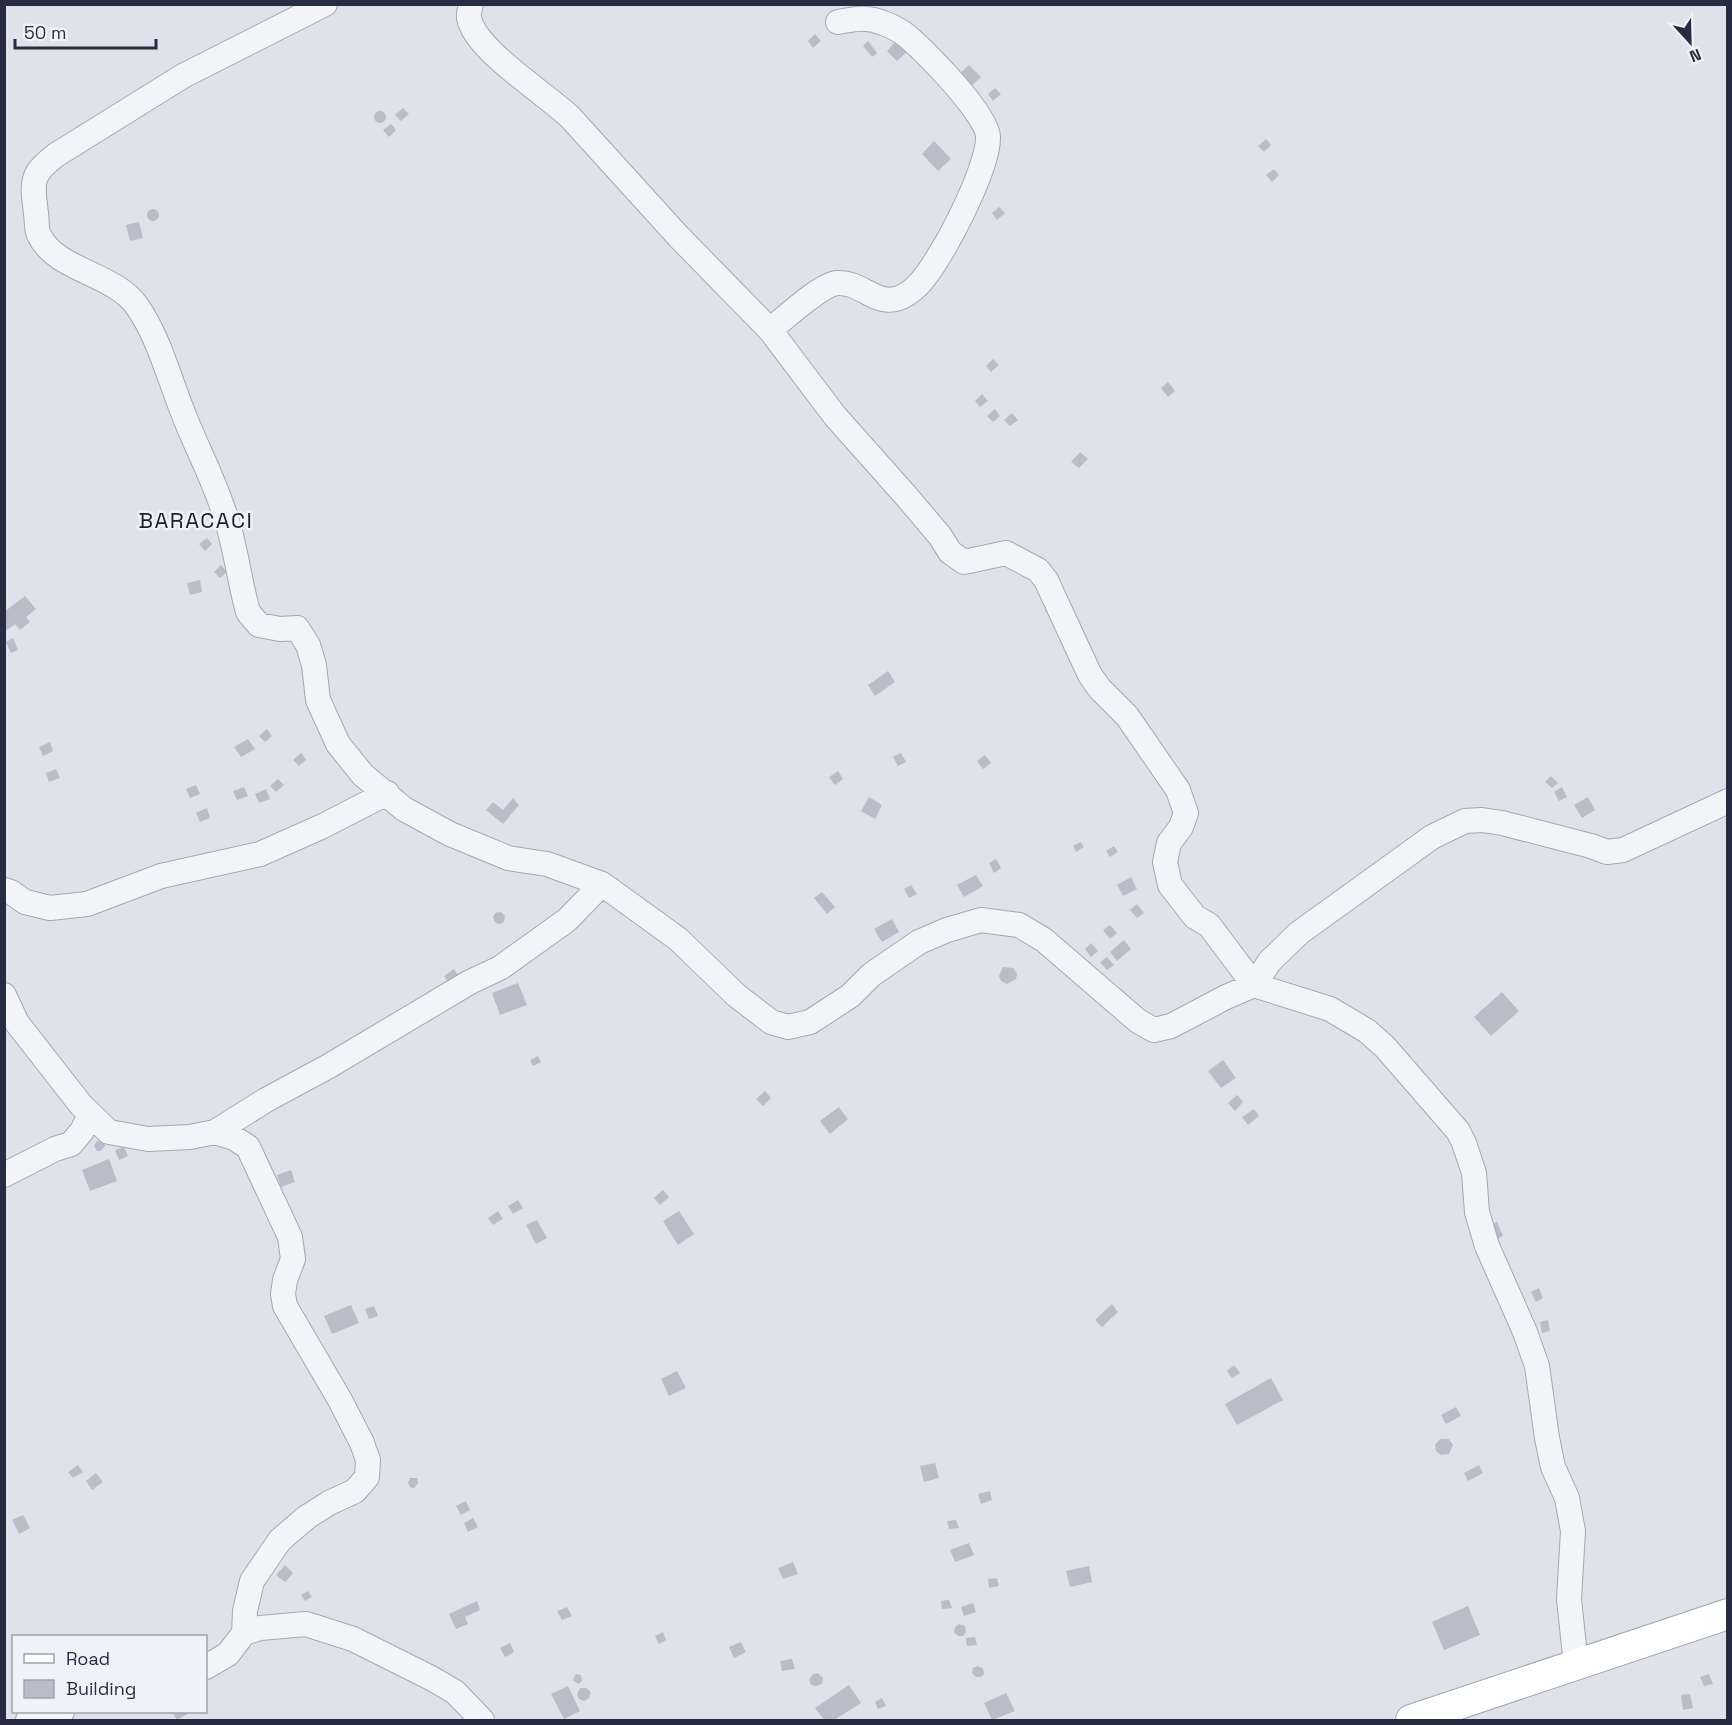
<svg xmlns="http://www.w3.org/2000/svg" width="1732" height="1725" font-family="'Space Grotesk',sans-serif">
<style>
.building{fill:#b9bdca}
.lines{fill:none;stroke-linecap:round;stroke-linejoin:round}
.minor-casing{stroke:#a4a8b5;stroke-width:26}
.major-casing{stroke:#9da4b7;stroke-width:32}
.minor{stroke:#f3f4f8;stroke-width:24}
.major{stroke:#fff;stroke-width:30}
.labels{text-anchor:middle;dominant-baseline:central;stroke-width:5;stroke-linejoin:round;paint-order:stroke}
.quarter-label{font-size:22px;letter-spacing:1.5px;fill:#191e34;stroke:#eff2f7}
</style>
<rect width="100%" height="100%" fill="#dfe2ea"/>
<!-- building -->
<path class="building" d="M 815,34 L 821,41 L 813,48 L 808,41 Z
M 897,40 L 908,51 L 897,61 L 887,51 Z
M 868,41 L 877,53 L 872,57 L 863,46 Z
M 969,65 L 981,77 L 965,92 L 953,80 Z
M 995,88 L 1001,94 L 993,101 L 988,94 Z
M 403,108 L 409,114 L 401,121 L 395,115 Z
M374 117a6 6 0 1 1 12 0a6 6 0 1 1-12 0Z
M 391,124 L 396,130 L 389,137 L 383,130 Z
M 1266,139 L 1271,145 L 1264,152 L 1258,146 Z
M 934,141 L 951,159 L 938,171 L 922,154 Z
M 1274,169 L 1279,175 L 1272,182 L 1266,175 Z
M 999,207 L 1005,213 L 997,220 L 992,213 Z
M147 215a6 6 0 1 1 12 0a6 6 0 1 1-12 0Z
M 139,222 L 143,238 L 130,241 L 126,225 Z
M 993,359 L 999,365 L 991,372 L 986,366 Z
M 1168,382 L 1175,391 L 1168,397 L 1161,388 Z
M 982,394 L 988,401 L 980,407 L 975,401 Z
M 995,409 L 1000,416 L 993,422 L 987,416 Z
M 1012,413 L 1018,420 L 1010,426 L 1004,420 Z
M 1080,452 L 1088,459 L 1079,468 L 1071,462 Z
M 207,538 L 212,544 L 205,551 L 199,544 Z
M 221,565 L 227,572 L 220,578 L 214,572 Z
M 200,580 L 202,592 L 190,595 L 187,583 Z
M 25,596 L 36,609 L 26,617 L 30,622 L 20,630 L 15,624 L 7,630 L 4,627 L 4,612 Z
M 13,638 L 18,650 L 11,653 L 6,642 Z
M 888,671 L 895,682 L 875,696 L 868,685 Z
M 267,729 L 272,736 L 265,742 L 259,736 Z
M 248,739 L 255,749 L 241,757 L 234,747 Z
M 50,742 L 53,751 L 43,756 L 39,747 Z
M 301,753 L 306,760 L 299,766 L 293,760 Z
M 901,753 L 906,762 L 898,766 L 893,757 Z
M 985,755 L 991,763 L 983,769 L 977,761 Z
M 56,769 L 60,778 L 49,782 L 46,773 Z
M 838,771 L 843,779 L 835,785 L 829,777 Z
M 1551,776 L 1558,783 L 1552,788 L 1545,782 Z
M 278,779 L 284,785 L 276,792 L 270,786 Z
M 196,785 L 200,794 L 190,798 L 186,789 Z
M 244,787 L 248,796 L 237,800 L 233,791 Z
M 1562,787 L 1567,797 L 1559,801 L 1554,792 Z
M 266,789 L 270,799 L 259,803 L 255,794 Z
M 869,797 L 882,805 L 875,819 L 861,811 Z
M 1588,797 L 1595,810 L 1582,818 L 1574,805 Z
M 513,798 L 519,805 L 503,824 L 486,810 L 493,802 L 503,810 Z
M 207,808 L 210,818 L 200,822 L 196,813 Z
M 1081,842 L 1084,847 L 1076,852 L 1073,846 Z
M 1114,846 L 1118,852 L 1110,857 L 1106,851 Z
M 996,859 L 1001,868 L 994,873 L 989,863 Z
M 976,875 L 983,886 L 964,897 L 957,885 Z
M 1131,877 L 1137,889 L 1123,896 L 1117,885 Z
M 911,885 L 917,894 L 909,898 L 904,889 Z
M 822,892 L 835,907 L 827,914 L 814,898 Z
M 1137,904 L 1144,913 L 1137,918 L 1130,910 Z
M 501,912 L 505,916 L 504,922 L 499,924 L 495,922 L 493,917 L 495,913 Z
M 892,919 L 899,932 L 882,942 L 874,929 Z
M 1110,925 L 1117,933 L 1110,939 L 1103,930 Z
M 1124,940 L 1131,949 L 1117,961 L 1110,952 Z
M 1091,943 L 1098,951 L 1091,957 L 1085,949 Z
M 1107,957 L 1114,965 L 1107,970 L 1100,962 Z
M 1003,967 L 1013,968 L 1017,974 L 1016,979 L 1007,984 L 1001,981 L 999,976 Z
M 454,969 L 459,977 L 449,983 L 444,976 Z
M 518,983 L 527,1005 L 500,1015 L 492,993 Z
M 1502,992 L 1519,1011 L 1491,1036 L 1474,1017 Z
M 538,1056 L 541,1062 L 533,1066 L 530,1060 Z
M 1223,1060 L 1236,1078 L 1221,1088 L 1208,1071 Z
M 765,1091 L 771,1098 L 763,1106 L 756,1099 Z
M 1237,1095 L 1243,1102 L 1235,1111 L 1228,1103 Z
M 839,1107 L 848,1119 L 830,1134 L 820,1121 Z
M 1254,1109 L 1259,1116 L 1248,1125 L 1242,1117 Z
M 97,1141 L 104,1142 L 105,1146 L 101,1151 L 97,1151 L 94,1146 Z
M 124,1147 L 128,1156 L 119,1160 L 115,1150 Z
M 109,1159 L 117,1181 L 90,1191 L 82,1170 Z
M 291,1170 L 295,1182 L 281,1187 L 277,1175 Z
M 663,1190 L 669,1197 L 660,1205 L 654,1198 Z
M 518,1200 L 523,1208 L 513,1214 L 508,1206 Z
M 498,1211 L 503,1219 L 493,1225 L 488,1218 Z
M 679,1211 L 694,1234 L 678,1245 L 663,1221 Z
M 537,1220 L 547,1238 L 536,1244 L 526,1225 Z
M 1497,1222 L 1503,1236 L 1491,1242 L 1484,1227 Z
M 1539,1288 L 1543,1298 L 1536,1302 L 1531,1292 Z
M 1112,1304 L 1118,1312 L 1102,1327 L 1095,1320 Z
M 351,1305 L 359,1323 L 332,1334 L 324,1316 Z
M 374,1306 L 378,1316 L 369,1319 L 365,1309 Z
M 1548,1320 L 1550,1331 L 1542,1333 L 1540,1322 Z
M 1234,1365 L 1240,1373 L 1232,1378 L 1227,1371 Z
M 677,1371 L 686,1388 L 669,1396 L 661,1379 Z
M 1271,1378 L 1283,1400 L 1237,1425 L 1225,1404 Z
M 1456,1407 L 1461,1416 L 1446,1424 L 1441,1415 Z
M 1440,1439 L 1449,1439 L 1453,1445 L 1449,1454 L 1441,1455 L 1436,1451 L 1435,1445 Z
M 935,1463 L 939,1478 L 924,1482 L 920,1466 Z
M 78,1465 L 83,1472 L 73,1478 L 68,1472 Z
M 1479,1465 L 1483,1473 L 1468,1481 L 1464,1473 Z
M 96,1473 L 103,1482 L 92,1490 L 86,1481 Z
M 410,1478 L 417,1478 L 418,1483 L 414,1488 L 410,1487 L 408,1483 Z
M 990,1491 L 992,1500 L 981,1504 L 978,1494 Z
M 466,1501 L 470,1510 L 461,1515 L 456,1506 Z
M 23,1515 L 30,1528 L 19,1534 L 12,1520 Z
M 473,1518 L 478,1527 L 468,1532 L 464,1523 Z
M 956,1520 L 959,1528 L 949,1529 L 947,1521 Z
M 969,1543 L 974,1555 L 955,1562 L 950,1550 Z
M 793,1562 L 798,1574 L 783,1579 L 778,1568 Z
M 285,1565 L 293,1573 L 285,1582 L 276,1575 Z
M 1089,1566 L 1092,1582 L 1070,1587 L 1066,1571 Z
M 997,1578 L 999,1586 L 989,1588 L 988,1579 Z
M 308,1591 L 312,1597 L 305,1601 L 301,1595 Z
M 949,1600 L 952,1608 L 942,1609 L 941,1601 Z
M 477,1601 L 480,1610 L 465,1617 L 468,1624 L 456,1629 L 449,1614 Z
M 973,1603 L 976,1612 L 964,1616 L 961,1607 Z
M 1468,1606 L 1480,1635 L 1444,1650 L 1432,1622 Z
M 567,1607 L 572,1616 L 562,1620 L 557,1611 Z
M 959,1624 L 965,1626 L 966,1632 L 963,1636 L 958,1636 L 954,1632 L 955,1627 Z
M 663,1632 L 666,1640 L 659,1644 L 655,1636 Z
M 975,1637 L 977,1645 L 967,1646 L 966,1638 Z
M 741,1642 L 746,1652 L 734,1658 L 729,1647 Z
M 510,1643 L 514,1652 L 505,1657 L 500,1648 Z
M 792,1659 L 795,1669 L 782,1671 L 780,1661 Z
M 977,1666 L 983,1668 L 984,1674 L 981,1677 L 976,1677 L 972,1673 L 973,1668 Z
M 818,1673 L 823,1678 L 822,1684 L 816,1686 L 811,1685 L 809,1680 L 813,1674 Z
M 576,1674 L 581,1675 L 582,1681 L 578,1684 L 573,1680 Z
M 1709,1674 L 1713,1684 L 1704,1686 L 1700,1677 Z
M 849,1685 L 861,1703 L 834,1720 L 824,1720 L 815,1708 Z
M 568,1686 L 580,1711 L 564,1719 L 551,1694 Z
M 580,1688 L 586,1688 L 591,1692 L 589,1698 L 584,1701 L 579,1699 L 577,1694 Z
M 1006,1693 L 1015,1711 L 992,1720 L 984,1703 Z
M 1690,1694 L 1693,1708 L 1683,1710 L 1681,1695 Z
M 882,1698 L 886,1706 L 878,1709 L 875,1702 Z
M 172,1712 L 191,1712 L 177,1720 Z"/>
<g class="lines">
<defs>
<path id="minor" d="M 325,4 L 183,76 L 56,155 C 30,175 32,182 36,213 C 37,220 36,229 39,235 C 56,271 114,273 137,306 C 159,338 168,375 182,410 C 195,445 214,479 225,515 C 236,547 239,580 248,612 L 259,625 L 280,629 L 297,628 L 308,645 L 314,665 L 318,700 L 338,744 L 363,775 L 404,809 L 450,834 L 508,858 L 547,864 L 602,884 L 678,939 L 736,995 L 771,1022 L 788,1027 L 810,1022 L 850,996 L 871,975 L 919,942 L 947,930 L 981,920 L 1019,925 L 1044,940 L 1138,1021 L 1154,1030 L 1171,1026 L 1226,997 L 1254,985 L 1270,961 L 1299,933 L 1432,837 L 1465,821 L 1482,820 L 1502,823 L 1591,846 L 1607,852 L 1623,850 L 1728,801
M 471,4 C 470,9 468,14 469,18 C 475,50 545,93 570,117 L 679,237 L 770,330 L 835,416 L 907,497 L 940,536 L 950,552 L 964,562 L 1006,553 L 1038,570 L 1046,580 L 1090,675 L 1100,689 L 1127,716 L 1178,790 L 1186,813 L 1181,827 L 1169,843 L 1165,862 L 1170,885 L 1195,917 L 1209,925 L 1254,985 L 1330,1009 L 1367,1031 L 1385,1047 L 1458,1131 L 1464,1143 L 1474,1173 L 1477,1212 L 1487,1246 L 1525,1332 L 1537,1366 L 1547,1438 L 1553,1467 L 1567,1498 L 1573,1531 L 1569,1599 L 1576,1665
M 770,330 C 784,319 820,285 837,283 C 867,281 881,319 916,287 C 939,266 989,168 988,137 C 988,115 922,47 903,33 C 897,29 889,25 883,23 C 867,16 854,19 838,22
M 4,890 L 11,892 L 25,902 L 50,908 L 87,904 L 161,876 L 260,854 L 323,826 L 387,793
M 4,995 L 17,1023 L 81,1105 L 109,1132 L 148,1139 L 190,1137 L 215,1132 L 266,1100 L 329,1066 L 470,982 L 500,968 L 567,920 L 602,884
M 4,1175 L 55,1149 L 71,1144 L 82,1131 L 90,1114
M 244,1633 L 260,1628 L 306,1624 L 353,1639 L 431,1678 L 455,1692 L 482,1720
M 206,1667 L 228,1654 L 244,1633 L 245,1611 L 252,1581 L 280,1540 L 307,1517 L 329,1503 L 355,1491 L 367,1477 L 368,1460 L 362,1443 L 340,1400 L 285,1306 L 283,1294 L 285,1280 L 293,1259 L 290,1237 L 248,1147 L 234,1138 L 215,1132
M 28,1720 L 62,1712"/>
<path id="major" d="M 1411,1720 L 1728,1614"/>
</defs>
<!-- minor casing -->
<use href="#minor" class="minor-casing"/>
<!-- major casing -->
<use href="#major" class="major-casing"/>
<!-- minor -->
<use href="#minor" class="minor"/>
<!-- major -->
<use href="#major" class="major"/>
</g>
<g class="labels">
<!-- quarter labels -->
<g class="quarter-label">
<text x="196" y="520">BARACACI</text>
</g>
</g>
<!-- border -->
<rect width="1732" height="1725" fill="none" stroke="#262d43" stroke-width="12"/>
<!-- legend -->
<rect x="12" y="1635" width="195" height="78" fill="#eff2f7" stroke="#9fa3af" stroke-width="1.5"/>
<rect x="24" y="1654" width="30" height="9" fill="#ffffff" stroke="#9fa3af" stroke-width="1.5"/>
<text x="66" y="1665" font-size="18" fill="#262d43">Road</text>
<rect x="24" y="1680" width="30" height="18" fill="#b9bdca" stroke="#9fa3af" stroke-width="1.5"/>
<text x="66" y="1695" font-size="18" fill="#262d43">Building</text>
<!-- north arrow -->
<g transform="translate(1690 42) rotate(158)" stroke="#eff2f7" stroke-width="4.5" paint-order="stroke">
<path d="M0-4.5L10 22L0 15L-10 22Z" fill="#262d43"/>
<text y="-9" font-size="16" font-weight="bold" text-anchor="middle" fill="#262d43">N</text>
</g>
<!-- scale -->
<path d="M15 39v9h141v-9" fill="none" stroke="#262d43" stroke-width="3"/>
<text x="24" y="39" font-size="18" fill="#262d43" stroke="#eff2f7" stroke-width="4.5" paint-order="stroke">50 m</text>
</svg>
